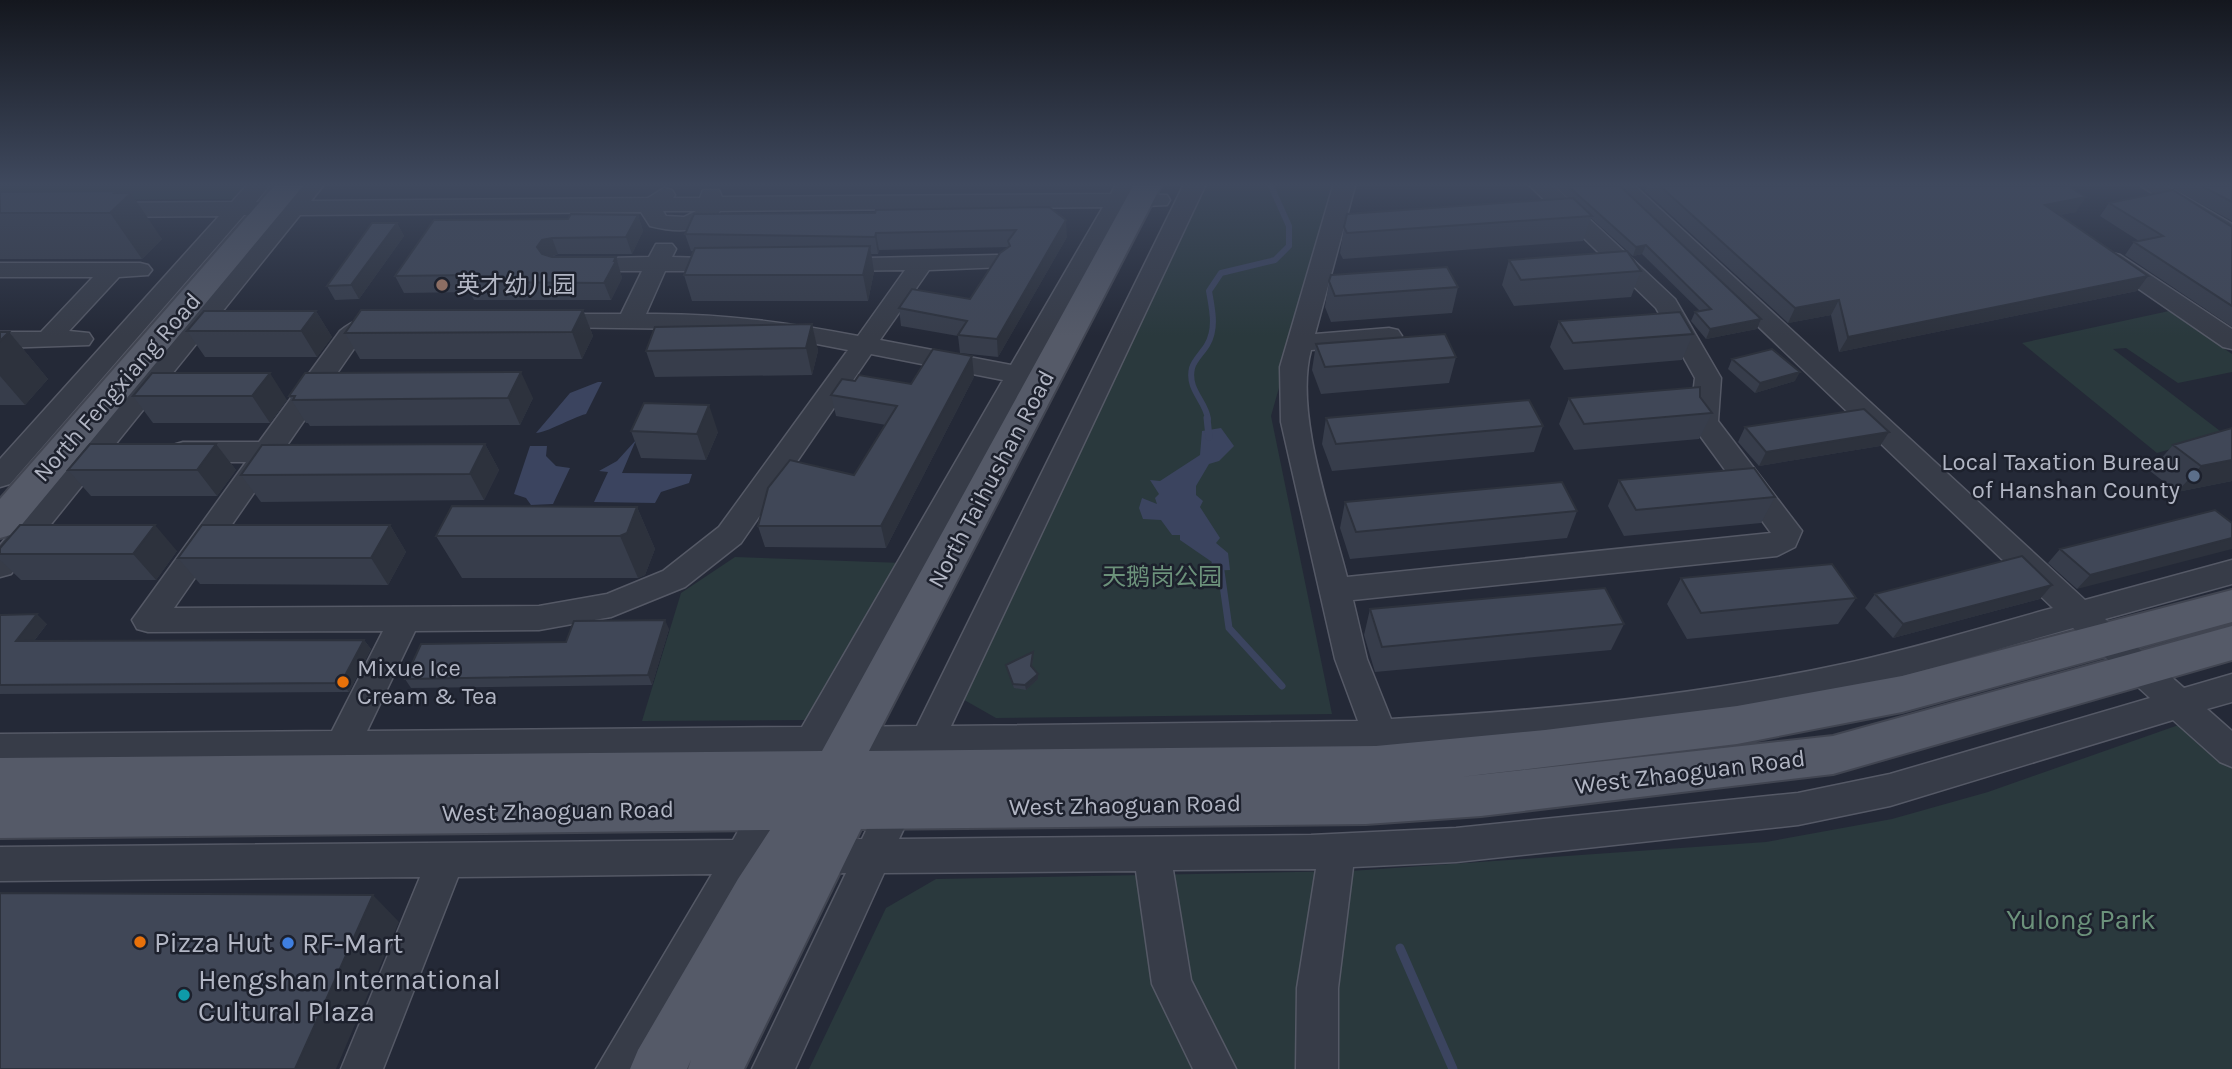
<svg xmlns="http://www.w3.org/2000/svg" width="2232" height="1069" font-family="Karla,'Noto Sans SC',sans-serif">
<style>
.green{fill:#2a393d}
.water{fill:#3b445f}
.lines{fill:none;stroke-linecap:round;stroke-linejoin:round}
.stream-far2{stroke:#3b445f;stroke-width:6}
.stream-far1{stroke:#3b445f;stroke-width:7}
.stream{stroke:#3b445f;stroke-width:9}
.minor-casing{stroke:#555966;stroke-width:3}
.major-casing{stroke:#414551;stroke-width:4}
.minor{fill:#373c48;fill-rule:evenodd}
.major{fill:#555a68;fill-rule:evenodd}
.wall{fill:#373d4b}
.shaded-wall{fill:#2d323d}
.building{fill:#404757;stroke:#2d323d;stroke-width:2}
.education-dot{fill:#8d6e63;stroke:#1d212d;stroke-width:2.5}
.service-dot{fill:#5c6f8a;stroke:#1d212d;stroke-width:2.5}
.food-dot{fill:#e8710a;stroke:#1d212d;stroke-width:2.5}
.shop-dot{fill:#3f7fe0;stroke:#1d212d;stroke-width:2.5}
.culture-dot{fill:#0f9aa8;stroke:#1d212d;stroke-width:2.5}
.labels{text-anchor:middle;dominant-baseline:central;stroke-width:5;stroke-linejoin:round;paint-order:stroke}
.poi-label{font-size:24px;fill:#b2b6c4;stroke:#1d212d;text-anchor:start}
.street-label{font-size:24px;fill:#b2b6c4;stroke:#1d212d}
.park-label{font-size:24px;fill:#6c927b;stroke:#1d212d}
.near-park-label{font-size:28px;fill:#6c927b;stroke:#1d212d}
.near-poi-label{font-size:28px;fill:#b2b6c4;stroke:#1d212d;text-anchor:start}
</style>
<rect width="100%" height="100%" fill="#242937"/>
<!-- green -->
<path class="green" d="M 0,186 L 258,186 L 247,199 L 0,200 Z
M 1196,186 L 1336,186 L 1271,416 L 1332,714 L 996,718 L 952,693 Z
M 2169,311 L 2232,354 L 2232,372 L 2178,383 L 2126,348 L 2113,349 L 2224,434 L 2157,453 L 2022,343 Z
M 735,557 L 903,563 L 814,720 L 642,721 L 681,593 Z
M 2190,721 L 2232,761 L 2232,1069 L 809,1069 L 886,908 L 936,879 L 1351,871 L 1766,842 L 1892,819 L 1988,792 Z"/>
<!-- water -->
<path class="water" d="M 598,382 L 602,382 L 586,414 C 571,418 546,433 536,433 L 570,393 Z
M 1221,428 L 1234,446 L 1219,461 L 1209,464 L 1196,486 L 1196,495 L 1203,501 L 1200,507 L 1220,538 L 1216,543 L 1228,553 L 1230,570 L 1208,571 L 1212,562 L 1180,540 L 1180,535 L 1172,535 L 1161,520 L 1143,519 L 1139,508 L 1142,498 L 1157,504 L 1155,498 L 1159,494 L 1150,480 L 1160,481 L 1200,455 L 1202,431 Z
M 636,440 L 622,473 L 692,474 L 689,483 L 661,492 L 655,503 L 594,502 L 608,472 L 599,471 L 617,461 Z
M 530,446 L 547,446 L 546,456 L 556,466 L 570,468 L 553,504 L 531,505 L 526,498 L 514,494 Z"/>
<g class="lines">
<!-- stream-far2 -->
<path class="stream-far2" d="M 1208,419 C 1206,401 1187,390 1192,368 C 1194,360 1203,352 1207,345 C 1217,328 1212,309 1209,291 L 1221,273 L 1275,260 L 1289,246 L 1289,226 L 1271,186"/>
<!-- stream-far1 -->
<path class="stream-far1" d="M 1207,418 L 1209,437
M 1217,564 L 1221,571 L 1229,628 L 1282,686"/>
<!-- stream -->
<path class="stream" d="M 1400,948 L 1453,1069"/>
<defs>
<path id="minor" d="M 246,186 L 269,186 L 256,202 L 287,202 L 300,186 L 323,186 L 311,201 L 648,198 L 664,188 L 672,190 L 675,195 L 673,198 L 700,198 L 703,190 L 719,190 L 722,197 L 1111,194 L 1115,186 L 1137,186 L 1133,194 L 1167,195 L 1170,200 L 1167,205 L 1125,207 L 838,727 L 917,726 L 1183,186 L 1205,186 L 951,726 L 1358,721 L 1335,659 L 1281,422 L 1280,367 L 1333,186 L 1355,186 L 1315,334 L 1389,328 L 1398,330 L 1402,336 L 1398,342 L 1389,344 L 1311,350 C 1294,412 1331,514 1347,577 L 1771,533 L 1690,422 L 1695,378 L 1656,308 L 1530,186 L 1554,186 L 1675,299 L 1721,378 L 1718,421 L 1802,531 L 1795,547 L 1777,556 L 1353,600 L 1367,659 L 1391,719 C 1542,711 1695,696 1843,664 C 1913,649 1983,627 2053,608 L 1611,186 L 1635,186 L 2085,600 L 2232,560 L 2232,584 L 2105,619 L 2184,688 L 2232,674 L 2232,702 L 2207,709 L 2232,731 L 2232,767 L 2220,762 L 2173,720 L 1890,806 L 1798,825 L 1456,862 L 1353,867 L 1338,988 L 1338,1069 L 1296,1069 L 1297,988 L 1316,869 L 1173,870 L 1191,980 L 1236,1069 L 1193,1069 L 1152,984 L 1136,871 L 884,873 L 795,1069 L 752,1069 L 846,873 L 753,874 L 640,1069 L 596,1069 L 712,874 L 458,877 L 383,1069 L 341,1069 L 420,877 L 0,881 L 0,847 L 733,840 C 747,817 761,772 793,784 L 798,795 L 773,840 L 862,839 L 889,783 L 902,778 L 915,783 L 920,794 L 899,839 L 1311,835 L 1456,828 L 1798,793 L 1890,774 L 2150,698 L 2073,628 C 1971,656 1870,689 1766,707 C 1491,755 1216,753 937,755 L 932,766 L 920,770 L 908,766 L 903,755 L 821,756 L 816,766 L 804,770 L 792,766 L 787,757 L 0,764 L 0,734 L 332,731 L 383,631 L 148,632 L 137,629 L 132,620 L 246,462 L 183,462 L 173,459 L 169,452 L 173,445 L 183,442 L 259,442 L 340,331 C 354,319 373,313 391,318 L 394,323 L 391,328 L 368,333 L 358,343 L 174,608 L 539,606 L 607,594 L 663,571 L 719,527 L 848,350 L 781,337 L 700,329 L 538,327 L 535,322 L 538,317 L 547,314 L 621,314 L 642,271 L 577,271 L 569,269 L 565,264 L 569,259 L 649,257 L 656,244 L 672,244 L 676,249 L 672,257 L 735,259 L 739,264 L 735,269 L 727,271 L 665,271 L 646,314 C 718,313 787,322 858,336 L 905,270 L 833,271 L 825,269 L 821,264 L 825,259 L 997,255 L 1005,257 L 1009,262 L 1005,267 L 929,270 L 880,340 L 1011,365 L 1103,207 L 720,211 C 705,235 674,232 650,226 L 641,212 L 300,215 L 11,574 L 0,577 L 0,545 L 276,215 L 244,215 L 10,484 L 0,487 L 0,459 L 219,216 L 102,217 L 91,210 L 102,203 L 232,202 ZM 663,211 L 696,211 L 684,217 L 666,216 ZM 871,354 L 1003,380 L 802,727 L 367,731 L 415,631 L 539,630 L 611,617 L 685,587 L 741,543 Z
M 2141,186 L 2167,186 L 2232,224 L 2232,241 L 2224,239 Z
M 2112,253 L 2120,255 L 2232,329 L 2232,349 L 2223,347 L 2104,265 L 2100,260 L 2104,255 Z
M 0,263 L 140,263 L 148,265 L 152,270 L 148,275 L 119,277 L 69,331 L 89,333 L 93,339 L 89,345 L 0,348 L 0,332 L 41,332 L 93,277 L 0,277 Z"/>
<path id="major" d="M 274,186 L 303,186 L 14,534 L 0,538 L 0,499 Z
M 1133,186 L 1161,186 L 869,751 L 1376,746 L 1545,730 L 1737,706 L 1902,676 L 2232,590 L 2232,622 L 1902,712 L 1737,744 L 1460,777 L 1833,736 L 2232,626 L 2232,660 L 1833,774 L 1481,816 L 1366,824 L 861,829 L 744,1069 L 688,1069 L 691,1060 L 687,1069 L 630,1069 L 638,1050 L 738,879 L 770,830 L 0,838 L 0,758 L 822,751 Z"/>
</defs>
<!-- minor casing -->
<use href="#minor" class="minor-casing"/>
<!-- major casing -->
<use href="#major" class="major-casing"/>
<!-- minor -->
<use href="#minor" class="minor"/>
<!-- major -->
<use href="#major" class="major"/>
</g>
<!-- wall -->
<path class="wall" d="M 1555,186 L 1620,186 L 1761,319 L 1757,329 L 1706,339 L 1691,321 L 1695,312 L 1700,311 L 1642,254 L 1633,256 L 1591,218 L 1583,241 L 1343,259 L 1340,253 L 1344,227 L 1569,199 Z
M 1647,186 L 2068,186 L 2076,212 L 2059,215 L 2137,291 L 1839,352 L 1831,315 L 1788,323 L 1645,191 Z
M 2169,186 L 2232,186 L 2232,221 Z
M 0,192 L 120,193 L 162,239 L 142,259 L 0,259 Z
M 2109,203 L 2232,227 L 2232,327 L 2125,255 L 2134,242 L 2139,241 L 2100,216 Z
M 876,210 L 1067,237 L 998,357 L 960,353 L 958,336 L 901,326 L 899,308 L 970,299 L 1008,247 L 879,250 L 878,254 L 871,254 L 874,272 L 868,301 L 692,301 L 684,275 L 694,251 L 691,251 L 685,234 L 875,213 Z
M 638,215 L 643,231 L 632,254 L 558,254 L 552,257 L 616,257 L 622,278 L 611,300 L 474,300 L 470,292 L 404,293 L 395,276 Z
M 397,223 L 404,236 L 359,299 L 335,300 L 327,286 Z
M 1509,260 L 1641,271 L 1631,297 L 1514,306 L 1502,285 Z
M 1329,281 L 1458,287 L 1452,313 L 1331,322 L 1325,307 Z
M 583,310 L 593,336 L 582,359 L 360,359 L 345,333 Z
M 316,311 L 332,337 L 317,357 L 205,357 L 187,331 Z
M 1559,321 L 1693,334 L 1682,360 L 1564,370 L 1550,347 Z
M 812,324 L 818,351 L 812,375 L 655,377 L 646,351 Z
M 0,332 L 9,332 L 48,379 L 25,405 L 0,405 Z
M 1316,344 L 1456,357 L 1449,383 L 1321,394 L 1312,370 Z
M 1732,359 L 1795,381 L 1755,393 L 1728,369 Z
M 152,373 L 287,400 L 270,423 L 153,423 L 133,396 Z
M 974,377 L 886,548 L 765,547 L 758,526 L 854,475 L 886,425 L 836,416 L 831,395 L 855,381 L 911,384 Z
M 289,396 L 533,398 L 520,425 L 310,426 L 308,423 L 306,423 Z
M 1700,397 L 1712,413 L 1699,439 L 1574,450 L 1559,424 L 1569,398 Z
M 1326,418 L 1543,426 L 1534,452 L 1332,471 L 1322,444 Z
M 1745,427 L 1889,432 L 1880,446 L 1759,466 L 1738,442 Z
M 631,431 L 718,432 L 706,460 L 641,458 Z
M 216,444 L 236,470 L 217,496 L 91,496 L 68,470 Z
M 485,444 L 499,470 L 484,500 L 261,502 L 241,475 Z
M 2173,445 L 2232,481 L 2177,492 L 2150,471 Z
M 1619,480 L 1775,497 L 1761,523 L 1624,536 L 1608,506 Z
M 1345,502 L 1577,511 L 1567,538 L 1350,559 L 1340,528 Z
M 637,507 L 655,549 L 645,575 L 638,578 L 462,578 L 436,536 Z
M 2215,510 L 2077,589 L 2048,563 L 2060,549 Z
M 390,525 L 406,552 L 388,585 L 200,584 L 178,558 Z
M 0,548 L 177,551 L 156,580 L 21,580 L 0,560 Z
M 1681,578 L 1856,598 L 1838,624 L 1687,639 L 1667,604 Z
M 2052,585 L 2040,599 L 1893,638 L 1865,608 L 1875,594 Z
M 1370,609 L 1624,624 L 1611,650 L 1375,672 L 1364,635 Z
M 0,615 L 47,624 L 34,641 L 364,640 L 371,649 L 349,692 L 0,694 Z
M 669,629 L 652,685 L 411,688 L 405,679 L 566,642 Z
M 1033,657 L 1032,667 L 1038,674 L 1038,679 L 1026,690 L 1014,688 L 1007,669 L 1006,665 Z"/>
<!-- shaded-wall -->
<path class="shaded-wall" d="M 118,191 L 124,200 L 131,193 L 162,239 L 142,259 L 110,213 L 115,193 Z
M 2086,197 L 2076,212 L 2036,220 L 2045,205 Z
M 638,215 L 643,231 L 632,254 L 626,237 Z
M 1066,220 L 1067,237 L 998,357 L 997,339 Z
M 397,223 L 404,236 L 359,299 L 351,285 Z
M 876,233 L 879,250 L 878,254 L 875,237 Z
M 552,238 L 558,254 L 549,257 L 544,264 L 537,247 L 542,240 Z
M 1646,245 L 1642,254 L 1633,256 L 1636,247 Z
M 870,246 L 874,272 L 868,301 L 863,275 Z
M 616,257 L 622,278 L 611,300 L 604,283 Z
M 2148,276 L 2137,291 L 1839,352 L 1848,337 Z
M 1839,300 L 1831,315 L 1788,323 L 1795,308 Z
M 583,310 L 593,336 L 582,359 L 572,332 Z
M 316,311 L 332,337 L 317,357 L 301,331 Z
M 1761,319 L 1757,329 L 1706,339 L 1710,329 Z
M 812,324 L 818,351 L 812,375 L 806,348 Z
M 9,332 L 48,379 L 25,405 L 0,376 L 0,341 Z
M 972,356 L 974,377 L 886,548 L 881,526 Z
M 521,372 L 533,398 L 520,425 L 508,398 Z
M 1800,372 L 1795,381 L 1755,393 L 1760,383 Z
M 270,373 L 287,400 L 270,423 L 252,396 Z
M 709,405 L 718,432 L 706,460 L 697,434 Z
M 1889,432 L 1880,446 L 1759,466 L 1766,452 Z
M 216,444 L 236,470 L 217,496 L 197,470 Z
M 485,444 L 499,470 L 484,500 L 470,474 Z
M 2232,460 L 2232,481 L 2177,492 L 2201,466 Z
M 637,507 L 655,549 L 645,575 L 638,578 L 620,536 Z
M 155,525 L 177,551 L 156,580 L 133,554 Z
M 390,525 L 406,552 L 388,585 L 371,558 Z
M 2232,538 L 2232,549 L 2077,589 L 2090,575 Z
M 2052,585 L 2040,599 L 1893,638 L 1903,624 Z
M 37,614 L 47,624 L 26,651 L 16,641 Z
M 665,620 L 669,629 L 652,685 L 648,675 Z
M 364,640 L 371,649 L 349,692 L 341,683 Z
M 1038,674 L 1038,679 L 1026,690 L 1025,685 Z
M 373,895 L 399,922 L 336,1069 L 295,1069 Z"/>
<!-- building -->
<path class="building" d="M 1568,186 L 1620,186 L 1761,319 L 1710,329 L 1695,312 L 1711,309 L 1646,245 L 1636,247 Z
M 1660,186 L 2068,186 L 2086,197 L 2045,205 L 2148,276 L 1848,337 L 1839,300 L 1795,308 Z
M 2202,186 L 2232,186 L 2232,202 Z
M 2173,190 L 2232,227 L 2232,306 L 2134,242 L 2163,236 L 2109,203 Z
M 118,191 L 115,193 L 131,193 L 110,213 L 0,213 L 0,192 Z
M 1573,198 L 1592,216 L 1347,233 L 1344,227 L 1347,214 Z
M 1049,207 L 1066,220 L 997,339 L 958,335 L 967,321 L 899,308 L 912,289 L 970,299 L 1000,253 L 1010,246 L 1008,241 L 1016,230 L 876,233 L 875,237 L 685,234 L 694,214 L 875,213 L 876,210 Z
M 571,214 L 638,215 L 626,237 L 552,238 L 542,240 L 537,247 L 542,254 L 552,257 L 616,257 L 614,261 L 616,261 L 604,283 L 466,282 L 470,275 L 395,276 L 434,220 L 568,219 Z
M 372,223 L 397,223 L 351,285 L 327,286 Z
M 870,246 L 863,275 L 684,275 L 695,248 Z
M 1627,251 L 1641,271 L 1521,280 L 1509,260 Z
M 1447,267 L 1458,287 L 1335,296 L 1329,281 L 1331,275 Z
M 361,310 L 583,310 L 572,332 L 345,333 Z
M 204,311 L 316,311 L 301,331 L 187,331 Z
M 1680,312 L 1693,334 L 1573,343 L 1559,321 Z
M 812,324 L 806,348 L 646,351 L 655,327 Z
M 0,332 L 9,332 L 0,341 Z
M 1445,334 L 1456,357 L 1325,367 L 1316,344 Z
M 933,349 L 972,356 L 881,526 L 758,526 L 768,488 L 790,460 L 854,475 L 897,406 L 831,395 L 842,379 L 855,381 L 859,375 L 911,384 Z
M 1772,349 L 1800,372 L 1760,383 L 1732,359 Z
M 521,372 L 508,398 L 293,400 L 295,396 L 289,396 L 305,373 Z
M 152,373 L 270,373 L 252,396 L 133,396 Z
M 1700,387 L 1700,397 L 1712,413 L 1584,424 L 1569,398 Z
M 1529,400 L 1543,426 L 1336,444 L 1326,418 Z
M 644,403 L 709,405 L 697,434 L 631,431 Z
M 1864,409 L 1889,432 L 1766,452 L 1745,427 Z
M 2232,428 L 2232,460 L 2201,466 L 2173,445 Z
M 90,444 L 216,444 L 197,470 L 68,470 Z
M 485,444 L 470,474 L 241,475 L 262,445 Z
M 1754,468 L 1775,497 L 1636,510 L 1619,480 Z
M 1562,482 L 1577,511 L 1356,532 L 1345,502 Z
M 452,506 L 637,507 L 627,533 L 620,536 L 436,536 Z
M 2215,510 L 2232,523 L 2232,538 L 2090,575 L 2060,549 Z
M 20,525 L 155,525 L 133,554 L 0,554 L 0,548 Z
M 202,525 L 390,525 L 371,558 L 178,558 Z
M 2022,556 L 2052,585 L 1903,624 L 1875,594 Z
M 1832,564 L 1856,598 L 1701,613 L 1681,578 Z
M 1605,588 L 1624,624 L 1382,647 L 1370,609 Z
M 37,614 L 16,641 L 364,640 L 341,683 L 0,685 L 0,615 Z
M 665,620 L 648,675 L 405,679 L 421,644 L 566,642 L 574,621 Z
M 1033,652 L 1031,666 L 1038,674 L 1025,685 L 1013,684 L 1006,665 Z
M 0,893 L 373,895 L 295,1069 L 0,1069 Z"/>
<!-- sky -->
<linearGradient id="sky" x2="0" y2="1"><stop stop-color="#14171e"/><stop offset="0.55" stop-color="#3f495e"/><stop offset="1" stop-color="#3f495e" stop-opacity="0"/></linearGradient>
<rect width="2232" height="336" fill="url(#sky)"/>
<!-- markers -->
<circle class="education-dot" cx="442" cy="285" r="7"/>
<circle class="service-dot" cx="2194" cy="476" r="7"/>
<g class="food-dot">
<circle cx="343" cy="682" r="7"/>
<circle cx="140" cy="942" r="7"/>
</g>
<circle class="shop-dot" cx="288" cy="943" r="7"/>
<circle class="culture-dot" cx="184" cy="995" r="7"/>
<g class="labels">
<!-- poi labels -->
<g class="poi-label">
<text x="456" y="285">英才幼儿园</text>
<text x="2180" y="462" text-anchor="end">Local Taxation Bureau<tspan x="2180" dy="28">of Hanshan County</tspan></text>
<text x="357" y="668">Mixue Ice<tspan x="357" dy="28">Cream &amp; Tea</tspan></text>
</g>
<!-- street labels -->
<g class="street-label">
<text transform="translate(117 387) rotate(-49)">North Fengxiang Road</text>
<text transform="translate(991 479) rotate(-62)">North Taihushan Road</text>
<text transform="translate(1690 772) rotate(-7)">West Zhaoguan Road</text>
<text transform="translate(1125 805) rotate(-1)">West Zhaoguan Road</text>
<text transform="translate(558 811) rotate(-1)">West Zhaoguan Road</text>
</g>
<!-- park labels -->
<g class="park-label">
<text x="1162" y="577">天鹅岗公园</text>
</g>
<!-- near-park labels -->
<g class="near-park-label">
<text x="2081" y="919">Yulong Park</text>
</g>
<!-- near-poi labels -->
<g class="near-poi-label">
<text x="154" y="942">Pizza Hut</text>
<text x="302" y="943">RF-Mart</text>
<text x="198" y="979">Hengshan International<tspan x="198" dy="32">Cultural Plaza</tspan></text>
</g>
</g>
</svg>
